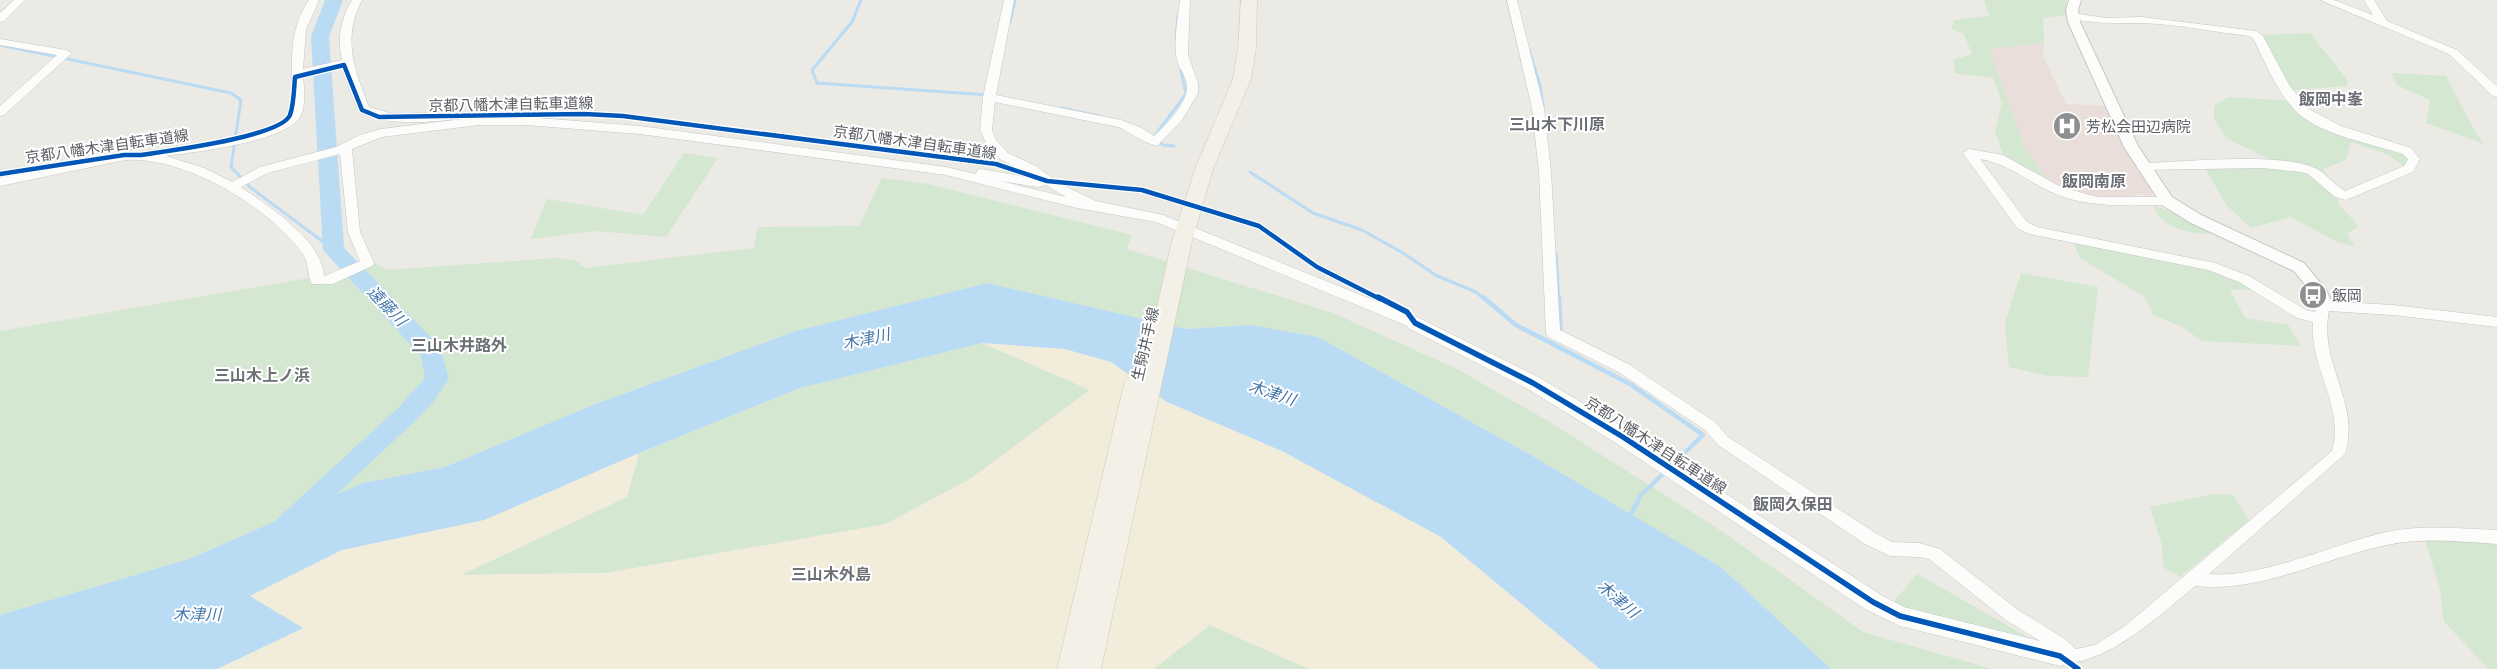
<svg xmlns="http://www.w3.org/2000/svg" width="2497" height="669" font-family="Montserrat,'Noto Sans JP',sans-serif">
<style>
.medical{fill:#eadeda}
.green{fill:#d3e7d1}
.sand{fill:#f2eddb}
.water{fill:#badbf4}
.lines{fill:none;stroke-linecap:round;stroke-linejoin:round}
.stream-far1{stroke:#badbf4;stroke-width:3}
.stream{stroke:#badbf4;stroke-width:4.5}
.river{fill:#badbf4;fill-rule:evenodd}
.minor-casing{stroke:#c6c6c6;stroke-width:1}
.tertiary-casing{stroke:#c6c6c6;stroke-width:2}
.secondary-casing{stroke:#c7c7c7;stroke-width:1}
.primary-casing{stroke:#d2cab4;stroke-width:1}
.minor{fill:#fcfcfb;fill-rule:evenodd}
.tertiary{fill:#fcfcfb;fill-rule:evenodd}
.secondary{fill:#fcfcfb;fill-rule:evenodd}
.primary{fill:#f2f0e7;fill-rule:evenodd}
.cycleway-far1-casing{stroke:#fff;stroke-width:7}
.cycleway-casing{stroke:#fff;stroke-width:9}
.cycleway-far1{stroke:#0057b8;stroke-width:4.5}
.cycleway{stroke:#0057b8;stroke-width:5.5}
.labels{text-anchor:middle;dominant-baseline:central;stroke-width:4;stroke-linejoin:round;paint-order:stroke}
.street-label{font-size:15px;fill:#5b5e63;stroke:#fff}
.poi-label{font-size:15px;fill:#5b5e63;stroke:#fff;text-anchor:start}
.neighbourhood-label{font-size:16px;font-weight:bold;fill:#6c7075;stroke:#fff}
.water-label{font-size:16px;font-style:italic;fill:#4376ac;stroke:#fff}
</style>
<rect width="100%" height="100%" fill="#ebeae5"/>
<!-- medical -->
<path class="medical" d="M 2044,43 L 2043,56 L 2066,104 L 2107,106 L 2125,146 L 2153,193 L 2150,196 L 2139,194 L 2131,197 L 2099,198 L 2081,195 L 2048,182 L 2024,146 L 1989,49 Z"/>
<!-- green -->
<path class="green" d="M 1984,0 L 2066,0 L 2066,15 L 2043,18 L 2044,43 L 1989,49 L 2024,146 L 2048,182 L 2005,159 L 1995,132 L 2002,103 L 1993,78 L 1955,73 L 1953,60 L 1972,54 L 1964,34 L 1952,29 L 1954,20 L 1989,16 Z
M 2310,33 L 2348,81 L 2346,86 L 2293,90 L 2260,35 Z
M 2392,73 L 2446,76 L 2474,130 L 2484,144 L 2426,123 L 2430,100 L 2397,85 Z
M 2228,97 L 2290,101 L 2309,119 L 2403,153 L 2408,159 L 2406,168 L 2389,155 L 2351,142 L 2346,160 L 2323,169 L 2333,184 L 2312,167 L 2276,162 L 2226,138 L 2214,119 L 2214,106 Z
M 684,153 L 718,158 L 666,237 L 596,231 L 531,239 L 547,199 L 643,215 Z
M 2259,167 L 2309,173 L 2338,197 L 2338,204 L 2357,224 L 2358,227 L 2347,234 L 2355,247 L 2335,241 L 2291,217 L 2251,228 L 2227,206 L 2205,168 Z
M 882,178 L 928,184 L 1132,235 L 1126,249 L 1333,313 L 1457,369 L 1548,421 L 1723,532 L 1863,632 L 1992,669 L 1831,669 L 1722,568 L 1529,454 L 1318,337 L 1251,325 L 1186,329 L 987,283 L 796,331 L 593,405 L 445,467 L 363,483 L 189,559 L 0,615 L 0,331 L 309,278 L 310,284 L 331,285 L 375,262 L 386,270 L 557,258 L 576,261 L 585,268 L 754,248 L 758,227 L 859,226 Z
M 2154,205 L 2208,228 L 2210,234 C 2192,234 2158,228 2154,205 Z
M 2073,241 L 2225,274 L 2257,290 L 2230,290 L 2245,318 L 2288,325 L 2301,346 L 2202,341 L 2182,327 L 2153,315 L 2145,297 L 2080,258 Z
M 2021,273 L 2098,287 L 2088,377 L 2048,376 L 2009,367 L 2005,323 Z
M 982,343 L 1090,390 L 970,479 L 886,524 L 606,573 L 460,575 L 627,497 L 639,453 L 800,388 Z
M 2214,494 L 2232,494 L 2249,520 L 2180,577 L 2163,567 L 2162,546 L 2150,507 Z
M 2425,540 L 2497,541 L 2497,669 L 2489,669 L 2444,622 L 2440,589 Z
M 1917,574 L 2047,648 L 1891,605 Z
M 1210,625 L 1309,669 L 1154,669 Z"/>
<!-- sand -->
<path class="sand" d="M 982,343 L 1065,349 L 1111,362 L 1167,402 L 1282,451 L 1441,537 L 1600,669 L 1309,669 L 1210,625 L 1154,669 L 217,669 L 303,629 L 249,596 L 342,550 L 484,520 L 639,453 L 627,497 L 461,575 L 606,573 L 886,524 L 970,479 L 1090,390 Z"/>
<!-- water -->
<path class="water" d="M 987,283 L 1186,329 L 1251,325 L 1318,337 L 1529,454 L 1722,568 L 1831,669 L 1600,669 L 1441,537 L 1282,451 L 1167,402 L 1111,362 L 1065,349 L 982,343 L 800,388 L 639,453 L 484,520 L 342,550 L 250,596 L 303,628 L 217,669 L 0,669 L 0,615 L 189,559 L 363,483 L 445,467 L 593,405 L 796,331 Z"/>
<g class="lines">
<!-- stream-far1 -->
<path class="stream-far1" d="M 1010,22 L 1015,0
M 1176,38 L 1178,16
M 0,45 L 231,93 L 241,100 L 231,167 L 250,187 L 334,250
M 1529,50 L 1540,85 L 1543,107
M 812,70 L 817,83 L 988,95
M 813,72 L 812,70 L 852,22 L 861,0
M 1061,108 L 1099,116
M 1153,138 L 1186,94 L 1181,70
M 1157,141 L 1163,145 L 1174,146
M 1250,172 L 1313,213 L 1362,230 L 1403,253 L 1437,276 L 1476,292 L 1484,299
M 1556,253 L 1559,299"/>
<!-- stream -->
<path class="stream" d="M 1483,297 L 1516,325 L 1630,384 L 1703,435 L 1673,464
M 1559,297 L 1561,336
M 1629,518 L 1641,495 L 1666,471"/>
<!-- river -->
<path class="river" d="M 325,0 L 343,0 L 329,37 L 344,248 L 440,347 L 449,379 L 433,402 L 416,420 L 292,536 L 283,540 L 274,536 L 270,529 L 274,522 L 400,406 L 425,378 L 421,356 L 323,250 L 311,37 Z"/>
<defs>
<path id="minor" d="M 14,0 L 25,0 L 4,21 L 0,22 L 0,13 Z
M 309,0 L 319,0 L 306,30 L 303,69 L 342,60 C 337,38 341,19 352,0 L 362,0 C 342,38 354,69 369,107 L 393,114 L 449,112 L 453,113 L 455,116 L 453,119 C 435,123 371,126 359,110 C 351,99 347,79 343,66 L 303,76 C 304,88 306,104 301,115 C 289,142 194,152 166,156 L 204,168 L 232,182 L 260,167 L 336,147 L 360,135 L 381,129 L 479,117 L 526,117 L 640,126 L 946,167 L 976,174 L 977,170 L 981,169 L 1037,179 L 1000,159 L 987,145 L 980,130 L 983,97 L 1004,0 L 1014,0 L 996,95 L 1121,120 L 1142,128 L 1154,136 C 1166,125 1189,103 1187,84 C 1185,74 1177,66 1176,55 C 1174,37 1178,18 1180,0 L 1190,0 L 1188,55 L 1198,83 L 1198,93 L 1182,120 L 1158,145 C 1150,147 1128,131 1118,127 L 995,102 L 992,130 L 996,140 L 1008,153 L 1036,166 L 1060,184 L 1096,201 L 1163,215 L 1420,319 L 1422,323 L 1415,328 L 1410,327 L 1156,222 L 1077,208 L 946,175 L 640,134 L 526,125 L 479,125 L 382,137 L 352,149 L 360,232 L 374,263 L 372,266 L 333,284 L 312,284 C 307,275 310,264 302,253 C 268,206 184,156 125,160 L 0,186 L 0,178 C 38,170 77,161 115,154 C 125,152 136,154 145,152 C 172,146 277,138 289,114 C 295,104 292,87 292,76 C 291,49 293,23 309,0 ZM 340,154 L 348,232 L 360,261 L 324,276 C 322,240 268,206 241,187 L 268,173 ZM 1000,181 L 1038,187 L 1046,185 L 1066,197 Z
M 1507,0 L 1517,0 L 1544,108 L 1551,172 L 1560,330 L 1630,365 L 1715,422 L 1728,437 L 1877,534 L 1892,542 L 1919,543 L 1940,549 L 2018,610 L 2062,637 L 2076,649 L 2095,645 L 2125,626 L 2332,451 C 2345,406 2309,367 2313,322 L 2297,318 L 2239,282 L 2208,270 L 2029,234 L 2017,228 L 1965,156 L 1963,153 L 1969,149 L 2003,155 L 2059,186 L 2086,194 L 2099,197 L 2167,197 L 2173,201 L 2167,205 C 2127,205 2086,209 2049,191 C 2026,180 2006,163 1980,159 L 2027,222 L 2037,227 L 2215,263 L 2249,276 L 2306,310 L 2315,312 L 2318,303 L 2323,301 L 2393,305 L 2497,317 L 2497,327 L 2393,315 L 2329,311 C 2318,363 2361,402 2345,454 L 2209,574 C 2262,579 2334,543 2387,532 C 2423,524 2461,529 2497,530 L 2497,544 C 2461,542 2423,537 2387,545 C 2323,558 2262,593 2195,586 C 2165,611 2103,669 2060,662 L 2059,655 L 2050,647 L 2006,620 L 1929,559 L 1919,557 L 1890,556 L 1865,544 L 1718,445 L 1705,430 L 1620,373 L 1548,337 L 1546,333 L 1539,172 L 1532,108 Z
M 2320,0 L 2334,0 L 2373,15 L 2364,0 L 2374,0 L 2387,21 L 2457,50 L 2497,86 L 2497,97 L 2493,96 L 2449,54 Z
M 2073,13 L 2107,18 L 2142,17 L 2256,31 L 2263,36 L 2289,85 L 2307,108 L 2341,126 L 2411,148 L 2420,159 L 2413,172 L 2346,200 L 2335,197 L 2308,174 L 2301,172 L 2263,168 L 2139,170 L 2137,167 L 2139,164 L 2143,163 C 2183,162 2282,152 2315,168 C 2326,173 2334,185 2345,191 L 2404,166 L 2408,159 L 2403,154 C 2372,144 2323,135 2299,114 C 2277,94 2266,63 2253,38 L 2249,36 C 2215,32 2176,24 2142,23 C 2117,23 2094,24 2069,18 L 2069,14 Z
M 0,39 L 66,50 L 72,53 L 4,115 L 0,116 L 0,106 L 57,55 L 0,45 Z"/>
<path id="tertiary" d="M 2069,0 L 2081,0 L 2078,10 L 2080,22 L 2138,146 L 2172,197 L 2201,215 L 2304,263 L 2326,290 L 2331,301 L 2329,310 L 2317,310 L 2311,292 L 2294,271 L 2191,223 L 2162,205 L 2124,147 L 2068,22 L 2066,10 Z"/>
<path id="secondary" d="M 1415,316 L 1540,378 L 1630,431 L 1881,595 L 1904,607 L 2060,646 L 2068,649 L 2071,656 L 2068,663 L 2060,666 L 1900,626 L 1865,609 L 1616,443 L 1526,388 L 1408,328 L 1406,323 L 1408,318 Z"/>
<path id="primary" d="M 1241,0 L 1257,0 L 1256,48 L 1251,79 L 1213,169 L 1192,241 L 1101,669 L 1057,669 L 1124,384 L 1127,378 L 1135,376 L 1141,378 L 1172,241 L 1195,169 L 1233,79 L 1238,48 Z"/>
</defs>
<!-- minor casing -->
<use href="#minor" class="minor-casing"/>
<!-- tertiary casing -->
<use href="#tertiary" class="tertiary-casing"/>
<!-- secondary casing -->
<use href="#secondary" class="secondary-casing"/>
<!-- primary casing -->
<use href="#primary" class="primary-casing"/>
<!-- minor -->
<use href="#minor" class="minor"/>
<!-- tertiary -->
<use href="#tertiary" class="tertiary"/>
<!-- secondary -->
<use href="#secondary" class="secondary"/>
<!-- primary -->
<use href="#primary" class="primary"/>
<defs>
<path id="cycleway-far1" d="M 0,174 L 124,155 L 141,155 C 167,151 281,137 290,115 C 294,104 294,88 295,77 L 344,65 L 362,110 L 379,117 L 584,114 L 623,116 L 996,164 L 1047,181 L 1142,190 L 1259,226 L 1317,267 L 1380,299"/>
<path id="cycleway" d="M 1378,297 L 1407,312 L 1415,323 L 1533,383 L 1623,437 L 1873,602 L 1900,616 L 2060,656 L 2078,669"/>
</defs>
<!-- cycleway-far1 casing -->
<use href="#cycleway-far1" class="cycleway-far1-casing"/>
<!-- cycleway casing -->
<use href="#cycleway" class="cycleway-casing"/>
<!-- cycleway-far1 -->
<use href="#cycleway-far1" class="cycleway-far1"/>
<!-- cycleway -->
<use href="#cycleway" class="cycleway"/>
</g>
<!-- icons -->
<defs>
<symbol id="hospital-disc" viewBox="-11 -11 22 22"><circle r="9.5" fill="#8d8f90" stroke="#fff"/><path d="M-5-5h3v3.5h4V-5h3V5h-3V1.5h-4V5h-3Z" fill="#fff"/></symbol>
<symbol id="bus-disc" viewBox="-11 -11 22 22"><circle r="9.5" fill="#8d8f90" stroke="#fff"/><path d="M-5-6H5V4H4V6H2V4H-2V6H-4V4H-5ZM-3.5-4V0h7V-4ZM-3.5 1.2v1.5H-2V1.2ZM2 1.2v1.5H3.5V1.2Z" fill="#fff"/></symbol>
</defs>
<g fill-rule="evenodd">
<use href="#hospital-disc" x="2051" y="110" width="32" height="32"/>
<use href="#bus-disc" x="2297" y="279" width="32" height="32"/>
</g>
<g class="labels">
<!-- street labels -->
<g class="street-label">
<text transform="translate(511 104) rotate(-1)">京都八幡木津自転車道線</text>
<text transform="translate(915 142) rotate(8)">京都八幡木津自転車道線</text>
<text transform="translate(107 146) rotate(-8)">京都八幡木津自転車道線</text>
<text transform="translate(1145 344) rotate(-77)">生駒井手線</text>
<text transform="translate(1656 445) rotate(33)">京都八幡木津自転車道線</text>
</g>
<!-- poi labels -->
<g class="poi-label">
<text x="2086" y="126">芳松会田辺病院</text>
<text x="2332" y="295">飯岡</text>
</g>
<!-- neighbourhood labels -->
<g class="neighbourhood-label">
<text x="2331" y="99">飯岡中峯</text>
<text x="1557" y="124">三山木下川原</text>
<text x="2094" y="181">飯岡南原</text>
<text x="459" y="345">三山木井路外</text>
<text x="262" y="375">三山木上ノ浜</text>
<text x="1793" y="504">飯岡久保田</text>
<text x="831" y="574">三山木外島</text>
</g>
<!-- water labels -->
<g class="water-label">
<text transform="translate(387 306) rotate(46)">遠藤川</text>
<text transform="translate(866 339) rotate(-12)">木津川</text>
<text transform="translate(1272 393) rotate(18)">木津川</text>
<text transform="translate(1618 599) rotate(41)">木津川</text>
<text x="197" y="614">木津川</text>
</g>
</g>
</svg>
